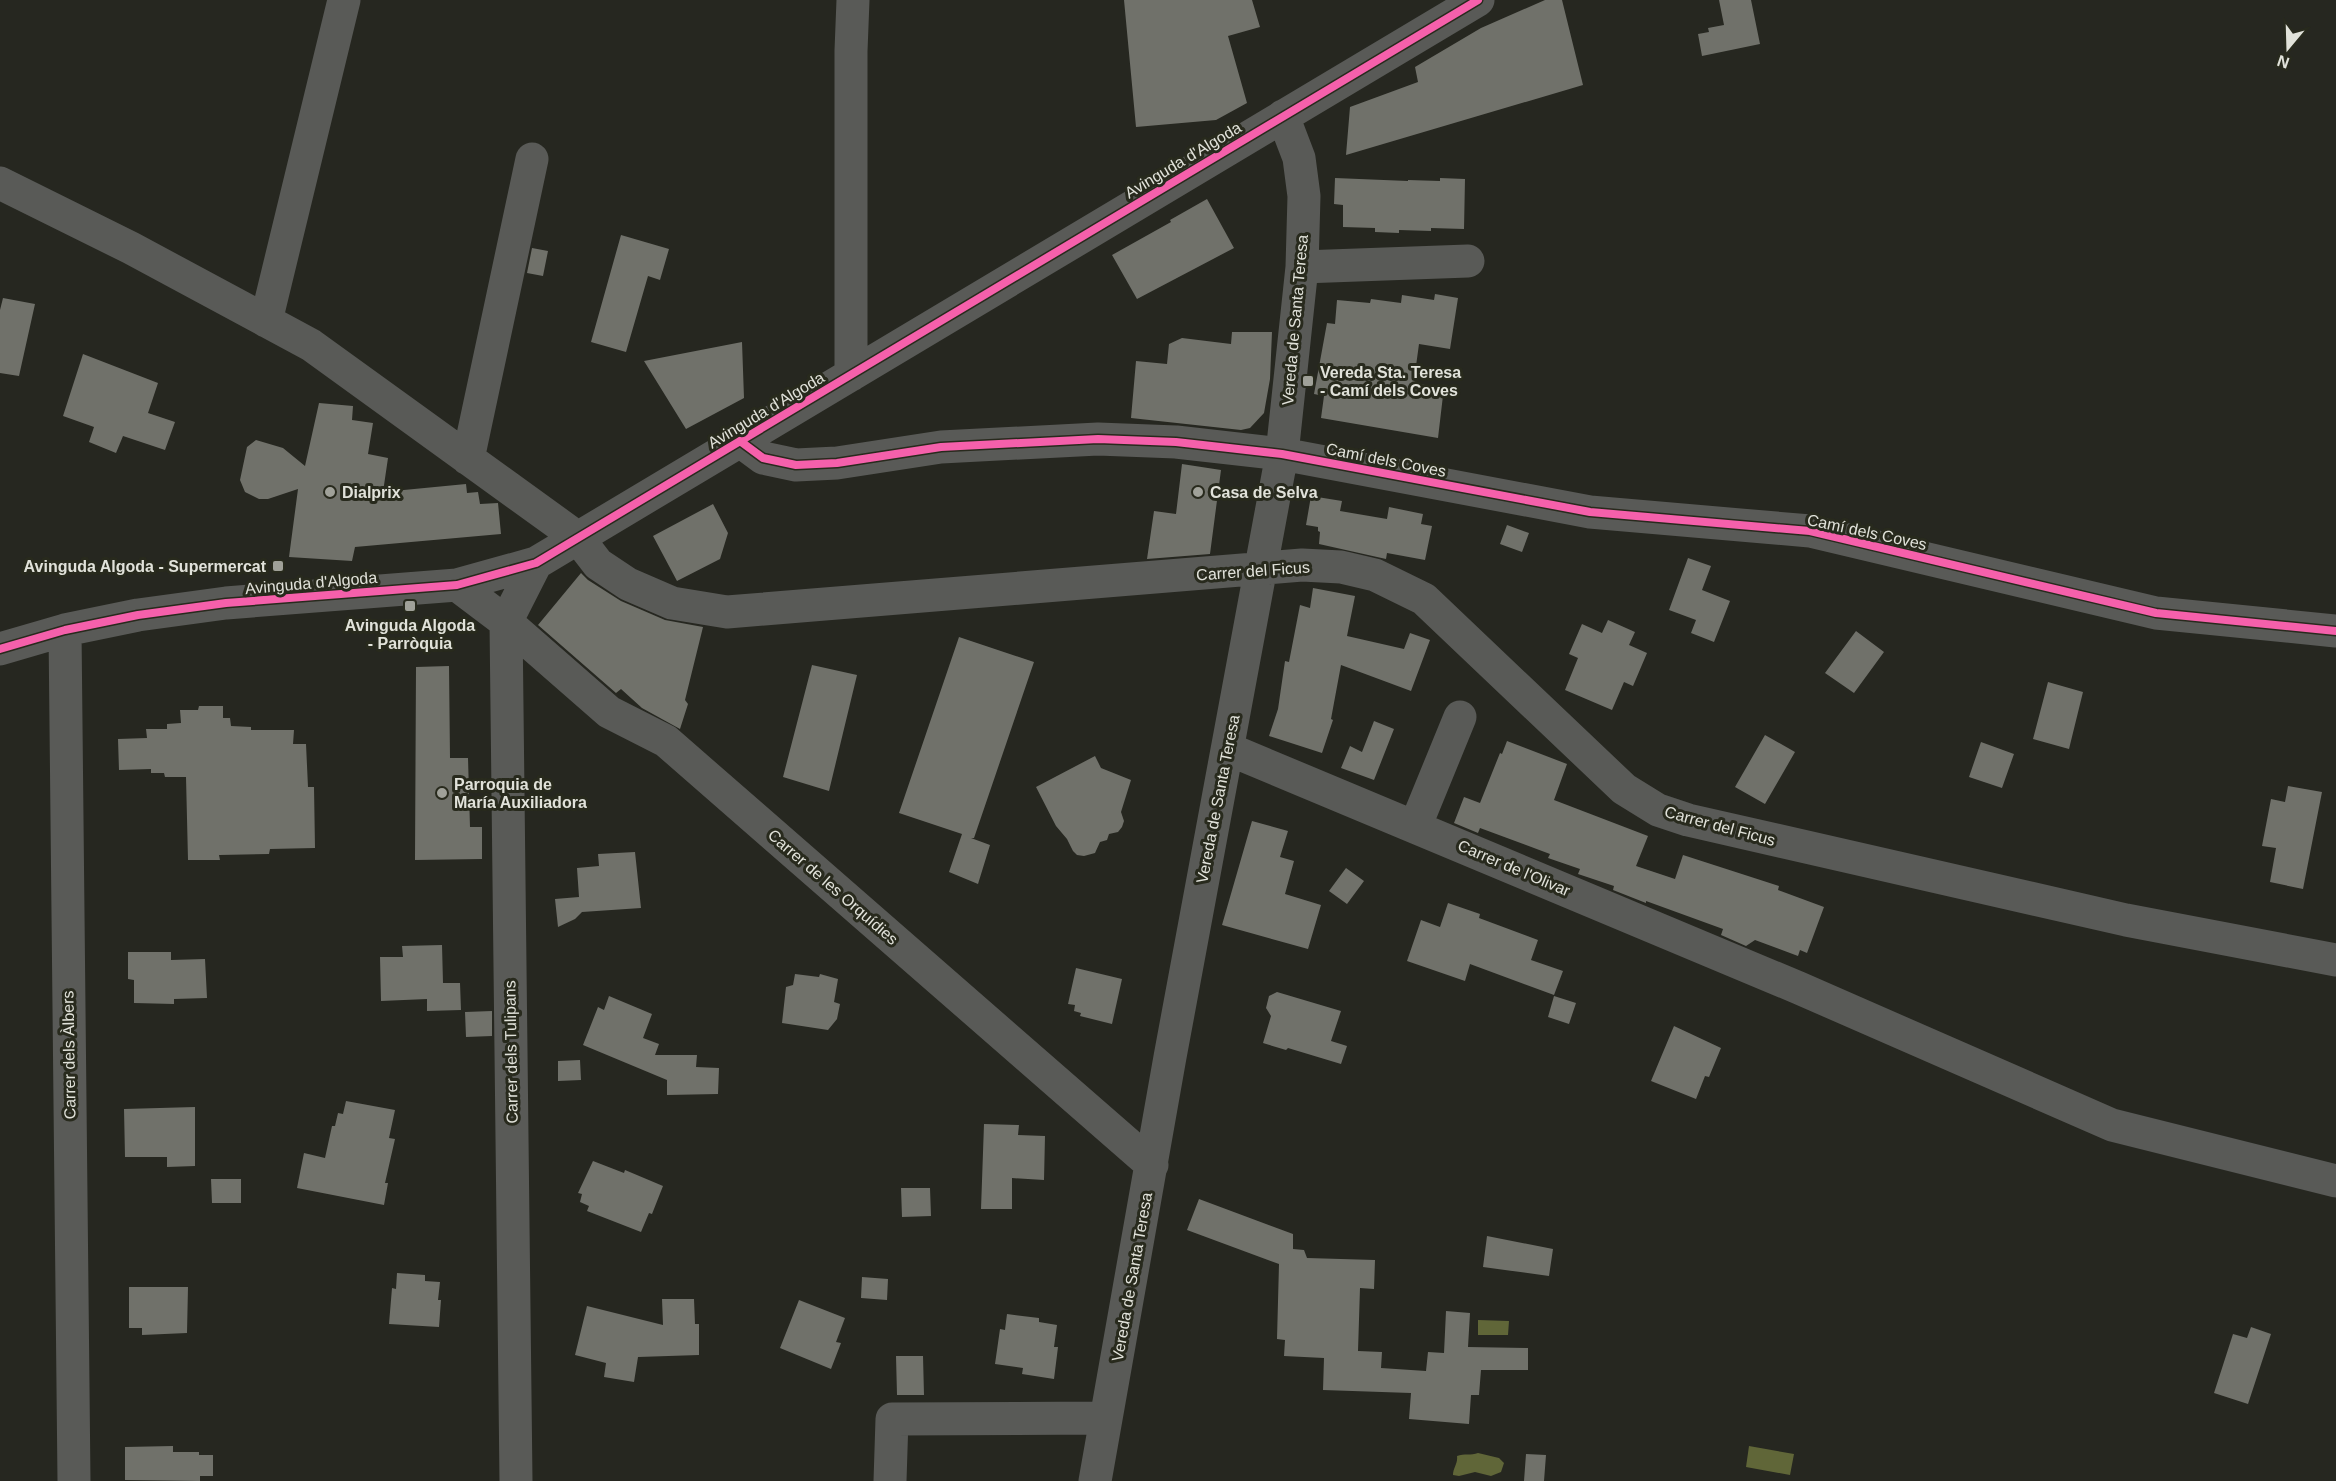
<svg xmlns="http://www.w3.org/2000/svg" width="2336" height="1481" font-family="Helvetica,sans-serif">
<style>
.water{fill:#606638}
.building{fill:#70716a}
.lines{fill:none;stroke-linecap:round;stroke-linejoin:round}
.minor{stroke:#595a57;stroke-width:33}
.cycleway-casing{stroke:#282a1d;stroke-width:11}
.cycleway{stroke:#f560ab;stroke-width:8}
.poi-dot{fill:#a0a199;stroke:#282a1d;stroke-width:2}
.labels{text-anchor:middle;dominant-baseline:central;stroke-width:6;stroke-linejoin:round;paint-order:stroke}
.street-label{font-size:16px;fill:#e1e2da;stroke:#282a1d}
.poi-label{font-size:16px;font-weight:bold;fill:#e1e2da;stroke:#282a1d;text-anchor:start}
</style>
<rect width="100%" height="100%" fill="#262720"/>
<!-- water -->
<path class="water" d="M 1478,1320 L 1509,1321 L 1508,1335 L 1478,1335 Z
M 1749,1446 L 1794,1454 L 1790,1475 L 1746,1467 Z
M 1478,1453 L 1499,1458 L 1504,1463 L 1501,1472 L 1491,1476 L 1475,1472 L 1459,1476 L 1453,1475 C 1453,1468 1458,1464 1457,1456 C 1464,1453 1471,1456 1478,1453 Z"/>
<!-- building -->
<path class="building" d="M 1124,0 L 1252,0 L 1260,27 L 1228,36 L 1247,103 L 1216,120 L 1136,127 Z
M 1545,0 L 1562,0 L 1583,85 L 1346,155 L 1350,107 L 1418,82 L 1415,67 L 1481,28 Z
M 1719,0 L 1751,0 L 1760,44 L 1702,56 L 1698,34 L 1709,32 L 1708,28 L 1724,25 Z
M 1335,178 L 1408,181 L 1408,180 L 1440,181 L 1440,178 L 1465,179 L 1464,229 L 1431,228 L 1431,231 L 1399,230 L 1399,233 L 1375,232 L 1375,228 L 1343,227 L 1343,205 L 1334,204 Z
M 1207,199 L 1234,248 L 1137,299 L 1112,255 L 1171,222 L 1170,220 Z
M 621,235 L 669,249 L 660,280 L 648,276 L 626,352 L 591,342 Z
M 532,248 L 548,251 L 543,276 L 527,273 Z
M 1435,294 L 1458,298 L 1450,349 L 1419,344 L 1416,366 L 1417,384 L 1444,387 L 1438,438 L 1321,418 L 1324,396 L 1314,394 L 1327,323 L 1335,324 L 1337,300 L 1370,303 L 1371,299 L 1401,303 L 1402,295 L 1434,300 Z
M 3,298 L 35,304 L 19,376 L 0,373 L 0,310 Z
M 1232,332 L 1272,332 L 1270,379 L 1264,413 L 1250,428 L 1241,430 L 1131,418 L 1136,361 L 1167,364 L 1169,344 L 1182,338 L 1231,344 Z
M 742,342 L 744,398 L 686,429 L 644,361 Z
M 83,354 L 158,383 L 148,413 L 175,422 L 165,450 L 123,436 L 116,453 L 89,442 L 94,427 L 63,416 Z
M 319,403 L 353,406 L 352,420 L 373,423 L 368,454 L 388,458 L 383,492 L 466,484 L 467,493 L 478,492 L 480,504 L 498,503 L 501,534 L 355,547 L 352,561 L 289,557 L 298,489 L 268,499 L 259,499 L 245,492 L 240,480 L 247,447 L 256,440 L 283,448 L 305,466 Z
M 1182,464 L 1221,470 L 1210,554 L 1147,559 L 1154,511 L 1176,514 Z
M 1311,496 L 1342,501 L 1340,511 L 1387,519 L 1389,507 L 1423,514 L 1421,524 L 1432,526 L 1425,560 L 1387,553 L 1386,559 L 1319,544 L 1320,532 L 1318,531 L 1318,527 L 1306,525 Z
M 713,504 L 728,533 L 720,559 L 677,581 L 653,536 Z
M 1507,525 L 1529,533 L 1522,552 L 1500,544 Z
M 1688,558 L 1711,566 L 1702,590 L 1730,601 L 1714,642 L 1691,633 L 1696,620 L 1669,610 Z
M 581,573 L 588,580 L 621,601 L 665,620 L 703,627 L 685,700 L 688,704 L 680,729 L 642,708 L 621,689 L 616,693 L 538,625 Z
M 1313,588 L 1355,596 L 1347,636 L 1404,649 L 1410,633 L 1430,640 L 1411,691 L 1341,665 L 1331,719 L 1333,720 L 1322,753 L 1269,736 L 1278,709 L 1285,661 L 1289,662 L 1300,605 L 1310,608 Z
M 1608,620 L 1635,632 L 1629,645 L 1647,653 L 1633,686 L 1624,682 L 1612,710 L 1565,690 L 1578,658 L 1569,654 L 1582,624 L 1602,633 Z
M 1856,631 L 1884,652 L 1854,693 L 1825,673 Z
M 959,637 L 1034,662 L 974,838 L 971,838 L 990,845 L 978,884 L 949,872 L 962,834 L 899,813 Z
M 812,665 L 857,675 L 829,791 L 783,777 Z
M 449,666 L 450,758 L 468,758 L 470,827 L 482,827 L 482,859 L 415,860 L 416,667 Z
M 2048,682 L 2083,692 L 2069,749 L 2033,739 Z
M 199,706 L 223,706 L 223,718 L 230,718 L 231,726 L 251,727 L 251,730 L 294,730 L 293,744 L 306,744 L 308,787 L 314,787 L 315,848 L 270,849 L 269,854 L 219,855 L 220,860 L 188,860 L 186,777 L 165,777 L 164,773 L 151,773 L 151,769 L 119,770 L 118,739 L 147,738 L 146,729 L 167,729 L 167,724 L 181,723 L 180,710 L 198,710 Z
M 1374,721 L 1394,729 L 1374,780 L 1341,768 L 1350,746 L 1362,752 Z
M 1765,735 L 1795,752 L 1765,804 L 1735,787 Z
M 1507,741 L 1567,764 L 1554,800 L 1648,836 L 1636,866 L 1675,879 L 1683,855 L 1779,886 L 1778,890 L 1824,907 L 1807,953 L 1800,950 L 1798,956 L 1755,940 L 1746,946 L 1721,935 L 1723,929 L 1646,901 L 1646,903 L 1613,890 L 1614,886 L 1578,874 L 1580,869 L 1548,858 L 1550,854 L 1480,828 L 1478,833 L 1454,823 L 1464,797 L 1480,803 L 1500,753 L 1502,754 Z
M 1981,742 L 2014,754 L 2002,788 L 1969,777 Z
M 1095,756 L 1101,768 L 1131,780 L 1121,812 L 1124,821 L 1122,827 L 1118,832 L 1109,834 L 1107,840 L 1100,842 L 1095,853 L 1084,856 L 1077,855 L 1073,851 L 1067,839 L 1056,826 L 1036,787 Z
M 2288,786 L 2322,792 L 2303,889 L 2270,882 L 2276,848 L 2262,846 L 2271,799 L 2285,802 Z
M 1252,821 L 1288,831 L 1280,857 L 1294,861 L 1285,894 L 1321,905 L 1308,949 L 1222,925 Z
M 635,852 L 641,908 L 582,912 L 575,919 L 558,927 L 555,899 L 579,897 L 577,868 L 599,866 L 598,854 Z
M 1346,868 L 1364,881 L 1347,904 L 1329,891 Z
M 1448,903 L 1480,914 L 1479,918 L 1538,940 L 1531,960 L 1563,971 L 1554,995 L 1470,964 L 1465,981 L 1407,961 L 1421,920 L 1440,927 Z
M 442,945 L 443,983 L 460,983 L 461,1010 L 427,1011 L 427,999 L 381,1001 L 380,957 L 403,957 L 402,946 Z
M 128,952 L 171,952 L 171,960 L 205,959 L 207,998 L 174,999 L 174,1004 L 134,1003 L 134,980 L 128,979 Z
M 1076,968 L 1122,979 L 1112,1024 L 1080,1016 L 1081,1013 L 1074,1011 L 1075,1005 L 1068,1004 Z
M 795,974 L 819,977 L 820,974 L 838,979 L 834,1002 L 840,1004 L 837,1019 L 828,1030 L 782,1023 L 786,987 L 793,985 Z
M 1277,992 L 1341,1011 L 1331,1041 L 1347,1046 L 1341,1064 L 1288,1048 L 1286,1050 L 1263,1043 L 1271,1016 L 1266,1008 L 1269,996 Z
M 609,996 L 652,1014 L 643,1038 L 659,1044 L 655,1055 L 697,1055 L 696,1067 L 719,1068 L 718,1094 L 667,1095 L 667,1080 L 583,1045 L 598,1007 L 604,1010 Z
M 1554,996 L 1576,1003 L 1569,1024 L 1548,1017 Z
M 492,1011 L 492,1036 L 466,1037 L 465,1012 Z
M 1674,1026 L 1721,1048 L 1709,1077 L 1705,1076 L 1696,1099 L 1651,1081 Z
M 580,1060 L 581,1080 L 558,1081 L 558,1061 Z
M 346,1101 L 395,1110 L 389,1138 L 395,1139 L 385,1183 L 388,1183 L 384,1205 L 297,1188 L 304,1153 L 325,1158 L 332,1126 L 335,1126 L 338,1113 L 343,1114 Z
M 195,1107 L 195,1166 L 167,1167 L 167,1157 L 125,1157 L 124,1109 Z
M 984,1124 L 1019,1125 L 1018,1135 L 1045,1136 L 1044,1180 L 1012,1178 L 1012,1209 L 981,1209 Z
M 593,1161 L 624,1173 L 625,1170 L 663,1186 L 652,1214 L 649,1213 L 641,1232 L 587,1211 L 589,1206 L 580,1202 L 582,1194 L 578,1193 Z
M 211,1179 L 241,1179 L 241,1203 L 212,1203 Z
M 901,1188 L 930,1188 L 931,1216 L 902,1217 Z
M 1199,1199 L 1293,1234 L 1293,1249 L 1304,1250 L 1307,1258 L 1375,1260 L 1374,1289 L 1360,1288 L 1358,1351 L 1382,1352 L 1381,1368 L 1426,1371 L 1428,1352 L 1444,1353 L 1446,1311 L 1470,1313 L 1468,1347 L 1528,1348 L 1528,1370 L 1481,1370 L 1479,1395 L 1471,1395 L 1469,1424 L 1409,1419 L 1411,1393 L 1323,1390 L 1324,1358 L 1284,1356 L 1285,1340 L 1277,1339 L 1279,1264 L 1187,1230 Z
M 1487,1236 L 1553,1249 L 1549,1276 L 1483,1267 Z
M 397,1273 L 425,1275 L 425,1281 L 440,1282 L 438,1300 L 441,1300 L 439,1327 L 389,1324 L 392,1288 L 396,1289 Z
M 862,1277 L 888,1279 L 887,1300 L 861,1298 Z
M 129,1287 L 188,1287 L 187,1333 L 142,1335 L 142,1328 L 129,1328 Z
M 662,1299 L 694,1299 L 695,1324 L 699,1324 L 699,1355 L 638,1357 L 634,1382 L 604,1377 L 606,1363 L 575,1355 L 587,1306 L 663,1325 Z
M 799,1300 L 845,1318 L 836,1342 L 841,1343 L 831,1369 L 780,1348 Z
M 1007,1314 L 1039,1318 L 1039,1322 L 1057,1325 L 1054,1347 L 1058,1347 L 1054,1379 L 1022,1374 L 1023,1368 L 995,1364 L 1000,1329 L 1005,1330 Z
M 2251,1327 L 2271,1334 L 2248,1404 L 2214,1393 L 2233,1334 L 2247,1338 Z
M 896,1356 L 923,1356 L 924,1395 L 897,1395 Z
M 173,1446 L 173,1452 L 199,1452 L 199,1455 L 213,1455 L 213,1476 L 200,1476 L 200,1481 L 125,1480 L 125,1447 Z
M 1526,1454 L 1546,1455 L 1544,1481 L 1524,1481 Z"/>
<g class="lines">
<!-- minor -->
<path class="minor" d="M 0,183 L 131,248 L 311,345 L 578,538 L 598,564 L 628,584 L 672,603 L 727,612 L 1302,565 L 1341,567 L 1375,575 L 1424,599 L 1624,789 L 1658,810 L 1688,820 L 2126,920 L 2336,960
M 1302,267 L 1468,261
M 266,321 L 344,0
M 851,375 L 851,51 L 853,0
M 740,441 L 763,458 L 796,465 L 837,463 L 941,447 L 1098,439 L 1176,442 L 1282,454 L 1590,512 L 1810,531 L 2156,613 L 2336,631
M 468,459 L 532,159
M 457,585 L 506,622 L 609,712 L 666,741 L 1152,1165
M 65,630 L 74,1481
M 0,649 L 65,630 L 138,615 L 226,603 L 457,585 L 536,563 L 1478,0
M 1228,749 L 1799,988 L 2112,1125 L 2336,1181
M 1415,827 L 1460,717
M 516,1481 L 506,622 L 536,563
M 890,1481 L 892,1419 L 1106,1418
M 1095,1481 L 1170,1057 L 1282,454 L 1302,267 L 1304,196 L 1299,158 L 1283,116"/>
<defs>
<path id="cycleway" d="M 740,441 L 763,458 L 796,465 L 837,463 L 941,447 L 1098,439 L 1176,442 L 1282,454 L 1590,512 L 1810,531 L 2156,613 L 2336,631
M 0,649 L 65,630 L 138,615 L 226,603 L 457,585 L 536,563 L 1478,0"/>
</defs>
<!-- cycleway casing -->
<use href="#cycleway" class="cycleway-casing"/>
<!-- cycleway -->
<use href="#cycleway" class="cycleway"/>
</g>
<!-- markers -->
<g class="poi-dot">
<rect x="1302" y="375" width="12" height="12" rx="3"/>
<circle cx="330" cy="492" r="6"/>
<circle cx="1198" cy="492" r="6"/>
<rect x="272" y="560" width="12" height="12" rx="3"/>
<rect x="404" y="600" width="12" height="12" rx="3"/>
<circle cx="442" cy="793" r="6"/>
</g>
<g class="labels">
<!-- street labels -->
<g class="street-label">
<text transform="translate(1183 160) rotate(-31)">Avinguda d'Algoda</text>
<text transform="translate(1295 320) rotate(-85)">Vereda de Santa Teresa</text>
<text transform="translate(766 410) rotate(-31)">Avinguda d'Algoda</text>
<text transform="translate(1386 460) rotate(11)">Camí dels Coves</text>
<text transform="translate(1867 532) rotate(12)">Camí dels Coves</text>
<text transform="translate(1253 571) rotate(-4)">Carrer del Ficus</text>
<text transform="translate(311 583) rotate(-5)">Avinguda d'Algoda</text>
<text transform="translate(1218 799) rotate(-79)">Vereda de Santa Teresa</text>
<text transform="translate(1720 826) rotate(15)">Carrer del Ficus</text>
<text transform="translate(1514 868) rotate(23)">Carrer de l'Olivar</text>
<text transform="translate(833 887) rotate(41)">Carrer de les Orquídies</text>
<text transform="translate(511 1052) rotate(-91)">Carrer dels Tulipans</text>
<text transform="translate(69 1055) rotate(-91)">Carrer dels Àlbers</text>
<text transform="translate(1132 1277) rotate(-80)">Vereda de Santa Teresa</text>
</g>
<!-- poi labels -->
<g class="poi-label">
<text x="1320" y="372">Vereda Sta. Teresa<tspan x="1320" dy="18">- Camí dels Coves</tspan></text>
<text x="342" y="492">Dialprix</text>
<text x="1210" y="492">Casa de Selva</text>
<text x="266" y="566" text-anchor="end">Avinguda Algoda - Supermercat</text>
<text x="410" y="625" text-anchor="middle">Avinguda Algoda<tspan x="410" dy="18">- Parròquia</tspan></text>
<text x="454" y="784">Parroquia de<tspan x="454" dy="18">María Auxiliadora</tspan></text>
</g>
</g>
<!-- north arrow -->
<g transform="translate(2288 48) rotate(199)" stroke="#282a1d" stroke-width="4.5" paint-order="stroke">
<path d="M0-4.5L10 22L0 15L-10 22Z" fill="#e1e2da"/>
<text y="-9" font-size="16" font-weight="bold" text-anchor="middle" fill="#e1e2da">N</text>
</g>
</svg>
